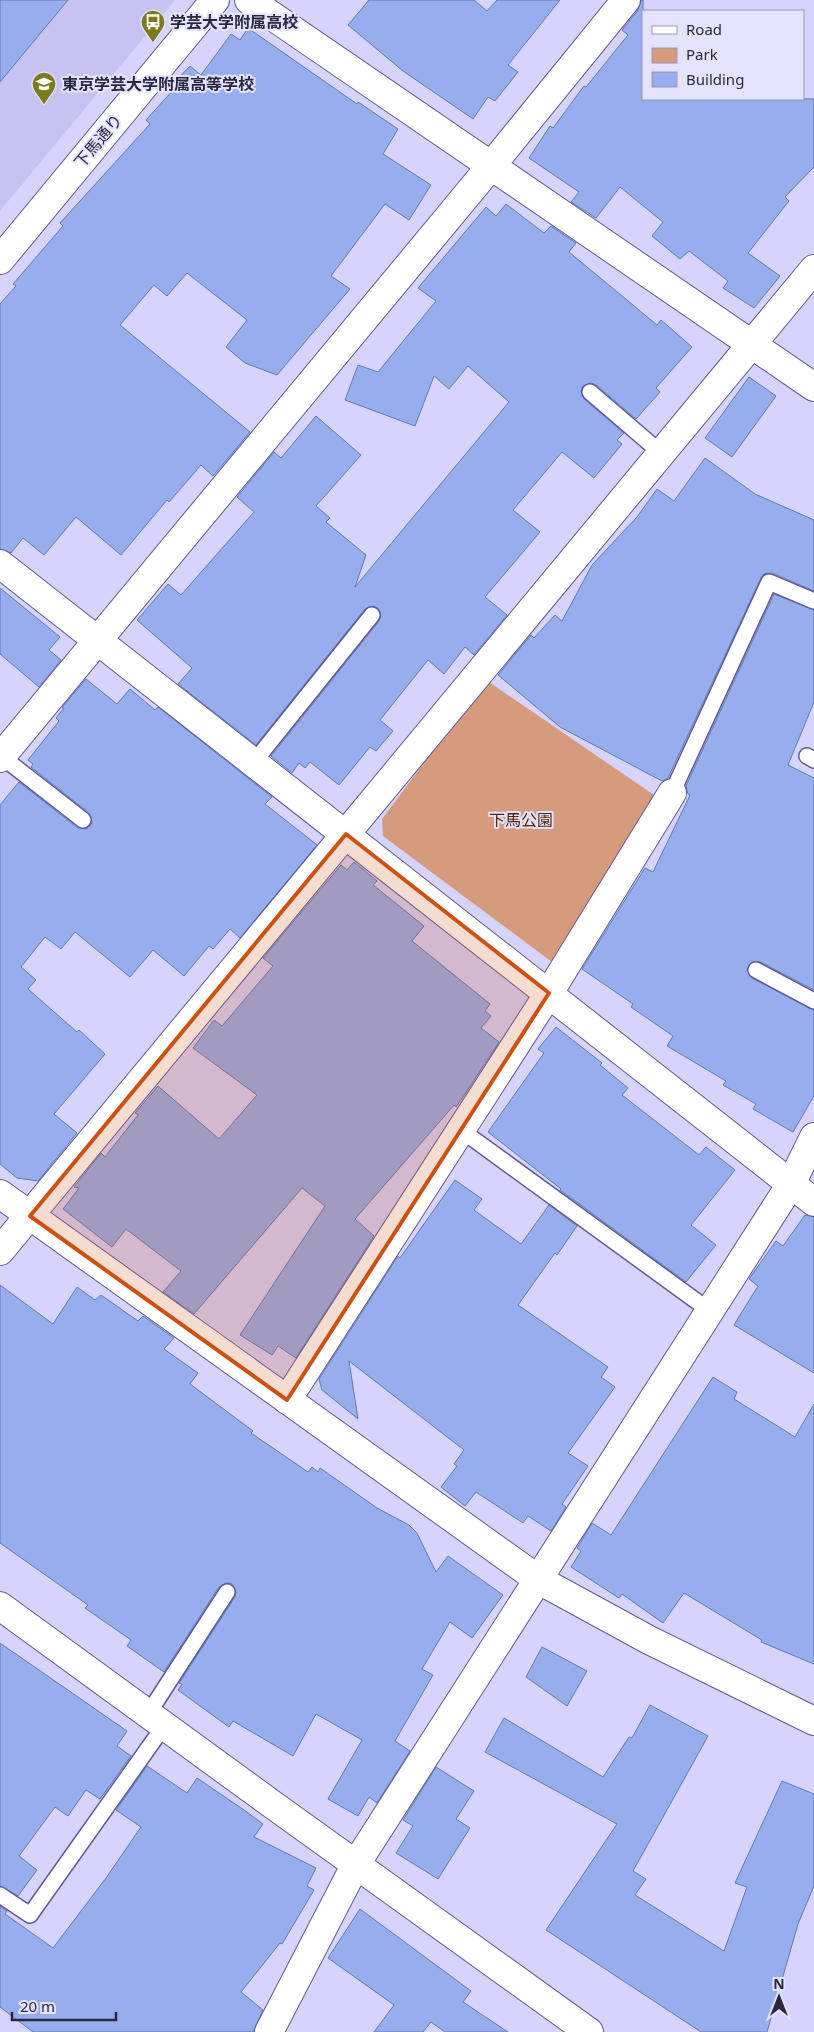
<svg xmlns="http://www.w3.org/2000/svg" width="814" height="2032" font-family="'Noto Sans','Noto Sans JP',sans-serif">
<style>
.built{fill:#c6c3f0}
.green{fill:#d69a7c}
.building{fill:#96aeed;stroke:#6278b3}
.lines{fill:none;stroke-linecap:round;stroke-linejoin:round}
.service-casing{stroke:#615a96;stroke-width:18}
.minor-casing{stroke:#615a96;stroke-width:30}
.tertiary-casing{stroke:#615a96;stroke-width:30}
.service{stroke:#fff;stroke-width:15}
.minor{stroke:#fff;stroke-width:28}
.tertiary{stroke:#fff;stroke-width:28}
.marked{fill:#cc5214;fill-opacity:0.2;stroke:#cc5214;stroke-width:4;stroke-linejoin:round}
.labels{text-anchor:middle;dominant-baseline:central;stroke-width:4;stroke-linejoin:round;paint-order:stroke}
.poi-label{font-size:16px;font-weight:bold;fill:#2a2741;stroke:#e4e3ff;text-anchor:start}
.street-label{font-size:16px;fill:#2a2741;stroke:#e4e3ff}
.park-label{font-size:16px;fill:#542407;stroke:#e4e3ff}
</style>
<rect width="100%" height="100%" fill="#d6d4fd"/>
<!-- built -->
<path class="built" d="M 0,0 L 175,0 L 0,211 Z"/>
<!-- green -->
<path class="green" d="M 486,680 L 657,797 L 556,965 L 383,836 L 382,819 Z"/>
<!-- building -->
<path class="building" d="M 0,0 L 68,0 L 0,82 Z
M 369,0 L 474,0 L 487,11 L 497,0 L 560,0 L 508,65 L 518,72 L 495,101 L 488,97 L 473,119 L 403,71 L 348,25 Z
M 641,0 L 643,0 L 643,99 L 814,99 L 814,167 L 785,197 L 789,201 L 748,253 L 780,276 L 754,308 L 723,288 L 728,281 L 689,251 L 680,259 L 652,236 L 663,222 L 620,187 L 596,218 L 571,202 L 579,192 L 529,158 L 550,126 L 553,128 L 584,86 L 586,87 L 628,35 L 622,30 L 638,10 Z
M 248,28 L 357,104 L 358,102 L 398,129 L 383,154 L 431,185 L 409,220 L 385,204 L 331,276 L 350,289 L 277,375 L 245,363 L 226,347 L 247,320 L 187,273 L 167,296 L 154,285 L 120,325 L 250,432 L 213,476 L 201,465 L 169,502 L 167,500 L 121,555 L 76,517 L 44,555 L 23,538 L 11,553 L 0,549 L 0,304 L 16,286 L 13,284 L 63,226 L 60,223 L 150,124 L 146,120 L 175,88 L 172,85 L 190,66 L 201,75 L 231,34 L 240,40 Z
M 506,204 L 544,233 L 551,226 L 576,243 L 569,252 L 657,325 L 661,320 L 692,347 L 656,388 L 660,392 L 636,419 L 596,385 L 591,383 L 583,386 L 581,391 L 584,399 L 624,433 L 617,440 L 622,444 L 594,478 L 562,452 L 513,510 L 540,532 L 485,597 L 507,615 L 474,655 L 465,647 L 444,674 L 428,660 L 380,720 L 393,731 L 376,751 L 370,747 L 339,785 L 310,762 L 305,768 L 299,763 L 292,773 L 271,756 L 379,621 L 381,616 L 378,608 L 373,606 L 365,609 L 256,745 L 178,684 L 192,668 L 137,620 L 168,584 L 181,595 L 254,512 L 237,497 L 274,452 L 281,458 L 316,416 L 361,455 L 316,506 L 330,518 L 326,522 L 366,555 L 355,587 L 509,402 L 468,366 L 449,389 L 434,376 L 415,426 L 345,400 L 358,365 L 378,372 L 436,301 L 418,288 L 486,207 L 496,216 Z
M 749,377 L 776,396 L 732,457 L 705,438 Z
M 705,458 L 755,494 L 814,520 L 814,591 L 772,573 L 764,574 L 761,578 L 668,778 L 662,781 L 560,727 L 498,675 L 531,635 L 534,638 L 555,615 L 562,621 L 592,565 L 637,517 L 657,489 L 674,501 Z
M 0,588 L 60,637 L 49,650 L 61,660 L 39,687 L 0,654 Z
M 774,594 L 814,610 L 814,702 L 788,765 L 814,778 L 814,990 L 760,962 L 751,962 L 747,970 L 752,978 L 814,1010 L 814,1096 L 793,1132 L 753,1109 L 756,1104 L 723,1085 L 726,1081 L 667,1046 L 673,1036 L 631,1007 L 633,1004 L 582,969 L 645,868 L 653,872 L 690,795 L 688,794 L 686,786 Z
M 86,679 L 117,704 L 130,689 L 155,710 L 158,707 L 272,797 L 265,804 L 317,845 L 240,938 L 230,929 L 213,949 L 209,946 L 184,976 L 153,950 L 130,977 L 75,932 L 61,949 L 45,937 L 21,967 L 36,980 L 28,989 L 77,1032 L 79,1030 L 105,1054 L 54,1114 L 77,1133 L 38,1181 L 17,1178 L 0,1164 L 0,805 L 19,782 L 78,828 L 86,829 L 91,825 L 92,821 L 89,813 L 31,767 L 33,764 L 28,760 L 59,721 L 56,718 L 64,708 L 62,707 Z
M 354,862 L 377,881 L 373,885 L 424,926 L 412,941 L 490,1004 L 485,1011 L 491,1016 L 481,1028 L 499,1042 L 461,1100 L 456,1107 L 454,1105 L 355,1219 L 374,1236 L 296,1358 L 278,1346 L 272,1355 L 240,1335 L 325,1206 L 302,1188 L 194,1314 L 163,1292 L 181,1271 L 126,1229 L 112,1247 L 63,1209 L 79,1188 L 74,1187 L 101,1153 L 105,1157 L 138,1115 L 135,1113 L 158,1086 L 219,1139 L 257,1095 L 193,1048 L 214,1020 L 222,1026 L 273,966 L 263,958 L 341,865 L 347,870 Z
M 556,1027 L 602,1063 L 600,1065 L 628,1088 L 622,1095 L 699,1155 L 706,1147 L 735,1170 L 691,1225 L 716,1245 L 686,1282 L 560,1190 L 561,1189 L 488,1132 L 544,1053 L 538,1049 Z
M 455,1180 L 482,1199 L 474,1210 L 521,1244 L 549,1205 L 577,1226 L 557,1255 L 555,1253 L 518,1305 L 608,1367 L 601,1377 L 615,1387 L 568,1453 L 588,1466 L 562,1504 L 566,1507 L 551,1531 L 528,1516 L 523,1523 L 476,1492 L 465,1506 L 441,1487 L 457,1466 L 454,1464 L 464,1450 L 349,1361 L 358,1419 L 322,1390 L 319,1379 L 398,1256 L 400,1258 Z
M 805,1215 L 814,1217 L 814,1373 L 734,1325 L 758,1286 L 749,1279 L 776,1241 L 783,1246 Z
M 0,1285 L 53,1324 L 77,1287 L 95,1300 L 101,1295 L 138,1321 L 143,1316 L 174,1338 L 164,1349 L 198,1373 L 190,1384 L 253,1431 L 251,1433 L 308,1472 L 312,1467 L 318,1472 L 320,1468 L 377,1508 L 409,1525 L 417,1533 L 436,1572 L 448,1556 L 503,1595 L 472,1638 L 450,1622 L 422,1669 L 433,1675 L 395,1741 L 410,1751 L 377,1803 L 369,1797 L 358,1816 L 328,1799 L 362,1740 L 316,1714 L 293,1756 L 233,1721 L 229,1727 L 178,1690 L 182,1684 L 179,1683 L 235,1597 L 236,1592 L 232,1584 L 227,1583 L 219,1587 L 164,1672 L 127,1646 L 131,1640 L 85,1608 L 88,1605 L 0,1543 Z
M 713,1377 L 737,1392 L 734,1399 L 795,1437 L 814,1404 L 814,1664 L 761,1642 L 762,1640 L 684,1593 L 663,1623 L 622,1594 L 619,1598 L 571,1567 L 581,1551 L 577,1548 L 592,1523 L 611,1535 Z
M 0,1643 L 127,1731 L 117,1746 L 131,1756 L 100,1799 L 86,1790 L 68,1816 L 55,1807 L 19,1856 L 37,1870 L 18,1896 L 0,1886 Z
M 542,1647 L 587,1671 L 567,1706 L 526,1677 Z
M 650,1705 L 708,1736 L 633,1871 L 646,1879 L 635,1895 L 724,1951 L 747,1887 L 735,1883 L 782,1781 L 814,1794 L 814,1886 L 798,1924 L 767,2032 L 701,2032 L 546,1930 L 617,1824 L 485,1752 L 504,1718 L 603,1777 L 629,1737 L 632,1738 Z
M 147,1766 L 187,1793 L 197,1778 L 244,1810 L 263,1824 L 254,1837 L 316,1868 L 307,1886 L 314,1890 L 282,1944 L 280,1943 L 241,1992 L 263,2010 L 253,2032 L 33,2032 L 0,2007 L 0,1906 L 7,1911 L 5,1914 L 53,1948 L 106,1878 L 141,1827 L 116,1810 Z
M 436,1767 L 474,1791 L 456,1819 L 470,1828 L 438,1879 L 396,1853 L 413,1826 L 403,1820 Z
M 360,1909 L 471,1991 L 463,2002 L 508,2032 L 445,2032 L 431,2022 L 423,2032 L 374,2032 L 394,2005 L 328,1958 Z"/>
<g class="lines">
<defs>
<path id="service" d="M 590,392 L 661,453
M 1,756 L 83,820
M 807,756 L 814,760
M 254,762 L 372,615
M 672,793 L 769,582 L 814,601
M 756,970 L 814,1001
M 461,1130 L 710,1311
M 148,1714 L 227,1592
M 0,1895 L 30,1915 L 164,1726"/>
<path id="minor" d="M 249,0 L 814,387
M 0,564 L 814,1202
M 0,758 L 491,166 L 626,0
M 0,1194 L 539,1580 L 649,1640 L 814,1721
M 0,1251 L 814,269
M 287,1400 L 549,993 L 672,793
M 0,1606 L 269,1802 L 589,2032
M 269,2032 L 356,1864 L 791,1184 L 814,1137"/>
<path id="tertiary" d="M 0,260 L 215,0"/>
</defs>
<!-- service casing -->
<use href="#service" class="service-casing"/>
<!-- minor casing -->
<use href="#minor" class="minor-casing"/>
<!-- tertiary casing -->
<use href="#tertiary" class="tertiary-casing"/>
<!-- service -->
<use href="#service" class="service"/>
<!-- minor -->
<use href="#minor" class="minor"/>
<!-- tertiary -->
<use href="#tertiary" class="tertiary"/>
</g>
<!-- marked area -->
<path class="marked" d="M 346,834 L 549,993 L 287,1400 L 30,1216 Z"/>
<!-- icons -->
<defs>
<symbol id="bus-pin" viewBox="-11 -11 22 30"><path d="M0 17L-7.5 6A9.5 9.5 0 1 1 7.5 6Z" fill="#7c791f" stroke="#e4e3ff"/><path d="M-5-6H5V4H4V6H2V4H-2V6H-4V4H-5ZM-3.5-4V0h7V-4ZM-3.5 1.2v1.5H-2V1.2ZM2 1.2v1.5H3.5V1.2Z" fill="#fff"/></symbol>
<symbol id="school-pin" viewBox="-11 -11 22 30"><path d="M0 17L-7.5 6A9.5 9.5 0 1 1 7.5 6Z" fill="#7c791f" stroke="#e4e3ff"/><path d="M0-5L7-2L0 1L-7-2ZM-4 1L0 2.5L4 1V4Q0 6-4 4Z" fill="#fff"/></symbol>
</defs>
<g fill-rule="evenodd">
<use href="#bus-pin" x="139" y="8" width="28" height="38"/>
<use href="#school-pin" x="30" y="70" width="28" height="38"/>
</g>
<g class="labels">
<!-- poi labels -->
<g class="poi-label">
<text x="170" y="22">学芸大学附属高校</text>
<text x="62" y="84">東京学芸大学附属高等学校</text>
</g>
<!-- street labels -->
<g class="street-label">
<text transform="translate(98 141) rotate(-50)">下馬通り</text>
</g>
<!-- park labels -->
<g class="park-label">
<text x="521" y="820">下馬公園</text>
</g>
</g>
<!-- legend -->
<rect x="642" y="10" width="162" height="90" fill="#e4e3ff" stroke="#9a98b3"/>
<rect x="652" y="26" width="25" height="8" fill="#ffffff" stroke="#9a98b3"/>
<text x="686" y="35" font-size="15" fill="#2a2741">Road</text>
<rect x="652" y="48" width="25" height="15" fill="#d69a7c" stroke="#9a98b3"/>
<text x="686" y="60" font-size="15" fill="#2a2741">Park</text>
<rect x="652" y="72" width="25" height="15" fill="#96aeed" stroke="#9a98b3"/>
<text x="686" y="85" font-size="15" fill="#2a2741">Building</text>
<!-- north arrow -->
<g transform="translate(779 1997)" stroke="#e4e3ff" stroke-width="4" paint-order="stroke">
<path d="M0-4L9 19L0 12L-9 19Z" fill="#2a2741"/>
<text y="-8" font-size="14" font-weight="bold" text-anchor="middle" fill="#2a2741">N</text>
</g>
<!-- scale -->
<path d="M12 2012v8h104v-8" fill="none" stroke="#2a2741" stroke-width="2.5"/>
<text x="20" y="2012" font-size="15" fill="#2a2741" stroke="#e4e3ff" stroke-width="4" paint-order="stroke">20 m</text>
</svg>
